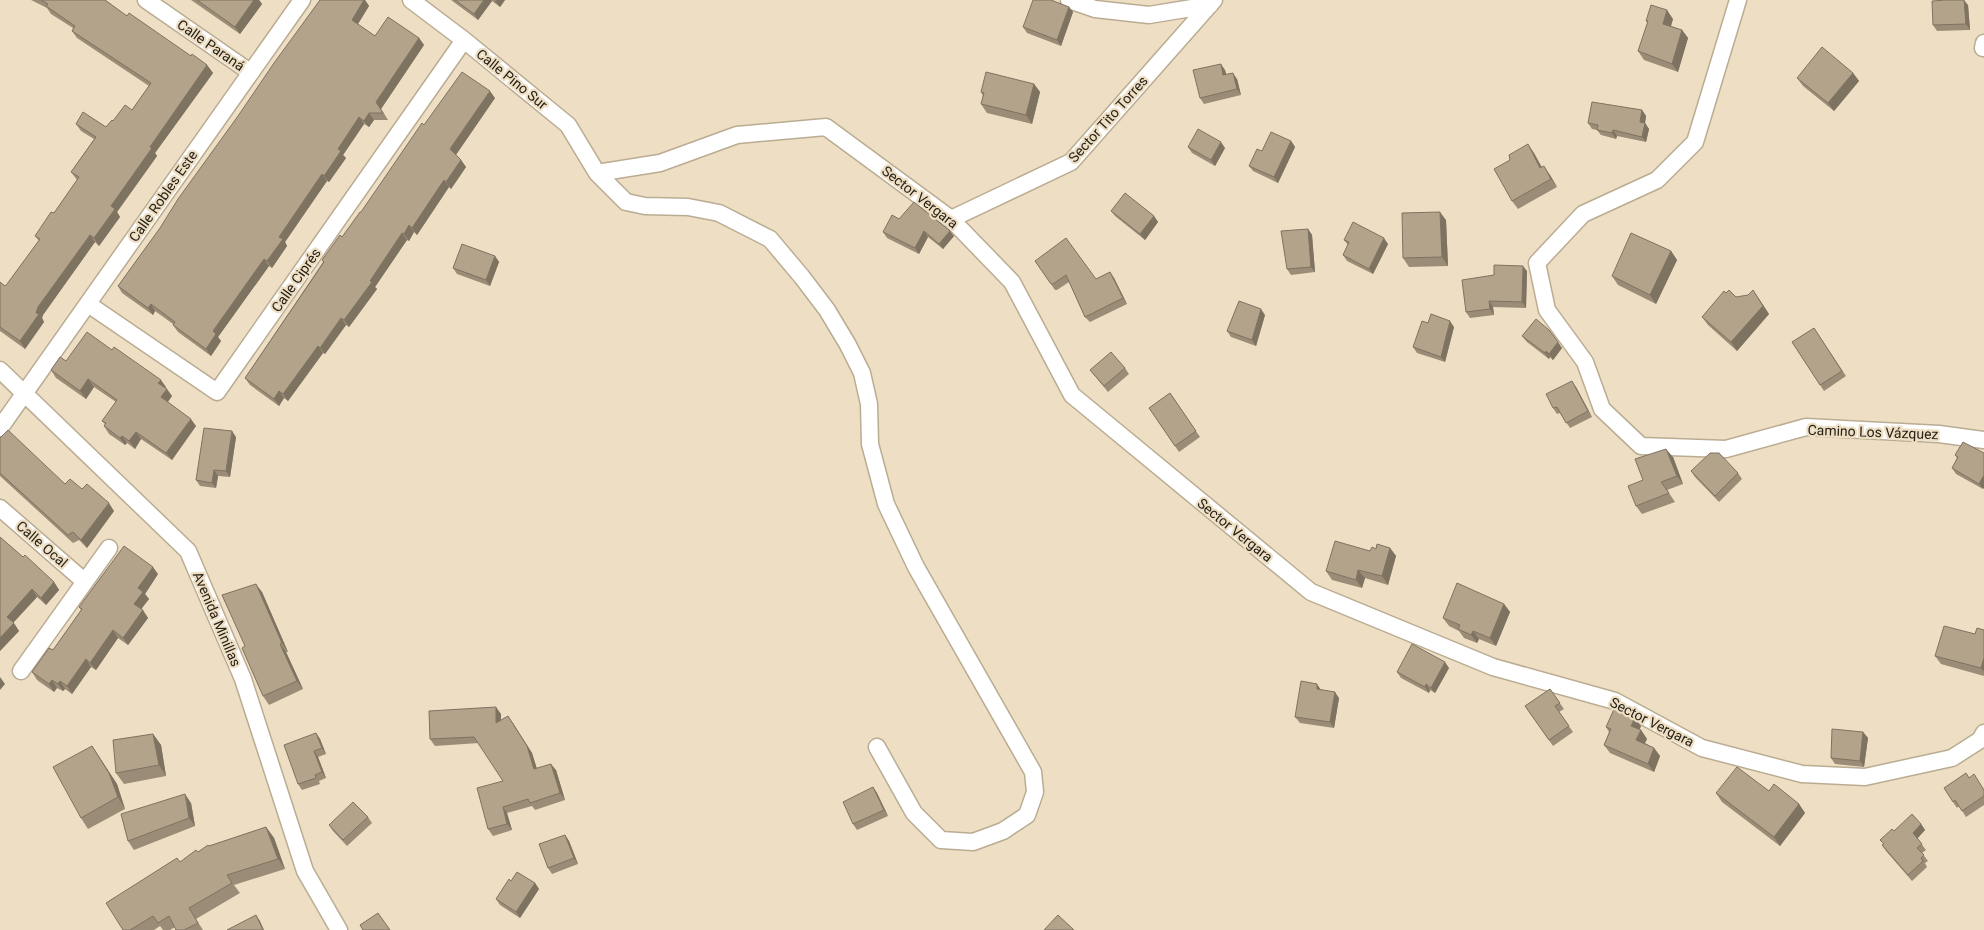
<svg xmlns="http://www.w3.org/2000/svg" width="1984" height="930" font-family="Roboto,sans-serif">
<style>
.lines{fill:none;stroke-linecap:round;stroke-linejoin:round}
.minor-casing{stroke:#baac92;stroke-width:19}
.minor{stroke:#fff;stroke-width:16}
.wall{fill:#9b8c78}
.shaded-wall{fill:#7e7261}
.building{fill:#b4a38b;stroke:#7e7261}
.labels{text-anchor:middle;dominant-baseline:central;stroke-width:4.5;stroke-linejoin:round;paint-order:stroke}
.street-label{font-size:14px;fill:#262117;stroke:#eedfc4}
</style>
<rect width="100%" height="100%" fill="#eedfc4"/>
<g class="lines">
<defs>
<path id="minor" d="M 146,0 L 250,72
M 411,0 L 464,40 L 568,125 L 597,173 L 626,202 L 645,206 L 688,207 L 719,213 L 770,239 L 802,277 L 827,310 L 848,345 L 862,373 L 869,404 L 870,444 L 886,504 L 916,567 L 1033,772 L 1035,792 L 1027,815 L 1003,831 L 973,842 L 941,840 L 914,813 L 877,747
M 1069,0 L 1095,9 L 1149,15 L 1210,5
M 1738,0 L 1695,142 L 1657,180 L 1583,214 L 1537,263 L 1547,310 L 1585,362 L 1602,409 L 1641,446 L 1726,449 L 1806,427 L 1939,434 L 1984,440
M 1983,48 L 1984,43
M 597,173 L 660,163 L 737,135 L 826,127 L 951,219 L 1012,282 L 1072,395 L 1311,592 L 1493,667 L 1615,701 L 1702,748 L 1802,774 L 1865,777 L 1952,758 L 1980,740 L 1984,733
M 951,219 L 1071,162 L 1214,0
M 88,304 L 217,392 L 464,40
M 0,370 L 188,551 L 243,679 L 305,871 L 339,930
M 0,428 L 302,0
M 0,508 L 84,581
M 21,671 L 109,548"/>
</defs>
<!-- minor casing -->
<use href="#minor" class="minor-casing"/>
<!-- minor -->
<use href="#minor" class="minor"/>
</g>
<!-- wall -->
<path class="wall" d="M 31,0 L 105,0 L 127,16 L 191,56 L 207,65 L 213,73 L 155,153 L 157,156 L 117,212 L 120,217 L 99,246 L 95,242 L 43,315 L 42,318 L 44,322 L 25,349 L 0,331 L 0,282 L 5,286 L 7,284 L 39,241 L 35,236 L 54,213 L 77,180 L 71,172 L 94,139 L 81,131 L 76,124 L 106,127 L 113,121 L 132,110 L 149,86 L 77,38 L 72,31 L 73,28 L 51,14 L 47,8 Z
M 191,0 L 259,0 L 262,4 L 240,34 Z
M 320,0 L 365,0 L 369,6 L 358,24 L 375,36 L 419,38 L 424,45 L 381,109 L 388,120 L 374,120 L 369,127 L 364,124 L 343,155 L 346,158 L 329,182 L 327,181 L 285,242 L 287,246 L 272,268 L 269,266 L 218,337 L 221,341 L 211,356 L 178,332 L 173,325 L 173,324 L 155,311 L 153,315 L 122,293 L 118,286 L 160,228 Z
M 451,0 L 505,0 L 500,7 L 492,1 L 478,20 Z
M 1968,5 L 1970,30 L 1937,31 L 1933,25 Z
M 1069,7 L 1073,12 L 1061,46 L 1027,33 L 1023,27 Z
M 1673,19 L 1671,26 L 1682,30 L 1688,38 L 1678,72 L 1644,60 L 1638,51 L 1648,23 L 1646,21 Z
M 1225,70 L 1226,75 L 1237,79 L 1241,95 L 1204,104 L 1200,98 Z
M 1853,73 L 1859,81 L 1834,111 L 1803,86 L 1797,78 Z
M 1034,84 L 1040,92 L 1032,124 L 987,113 L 981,104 L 983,96 L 981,92 Z
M 495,98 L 456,155 L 461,160 L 466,167 L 451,189 L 449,187 L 417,235 L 414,232 L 409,241 L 407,240 L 375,287 L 377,289 L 349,327 L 346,325 L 325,354 L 323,353 L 288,401 L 284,398 L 279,406 L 250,385 L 245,378 L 323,262 L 322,260 L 342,237 L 361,212 L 424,125 Z
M 1642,110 L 1646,116 L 1645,123 L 1649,129 L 1646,142 L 1617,136 L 1616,139 L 1601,135 L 1597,130 L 1592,129 L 1588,123 Z
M 1291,141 L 1295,147 L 1278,183 L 1253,171 L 1249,166 L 1262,151 Z
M 1188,147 L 1225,148 L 1215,166 L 1192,153 Z
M 1534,153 L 1542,167 L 1550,175 L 1557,187 L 1518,209 L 1512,201 Z
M 1111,211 L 1154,216 L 1158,222 L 1145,240 L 1115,216 Z
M 899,219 L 954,236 L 943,249 L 928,237 L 919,254 L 887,238 L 883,232 Z
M 1446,220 L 1448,266 L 1409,267 L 1403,258 Z
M 1308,229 L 1312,235 L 1315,272 L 1291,275 L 1287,269 Z
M 1344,240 L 1388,244 L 1373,274 L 1347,261 L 1343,255 L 1348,245 Z
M 1671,251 L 1677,260 L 1656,304 L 1618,285 L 1612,276 Z
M 495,256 L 499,262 L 490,286 L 457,274 L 453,268 Z
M 1035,261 L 1096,279 L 1110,272 L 1114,278 L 1127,304 L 1090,322 L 1085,317 L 1069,282 L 1057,290 L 1055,290 Z
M 1527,271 L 1526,308 L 1493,307 L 1494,315 L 1470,318 L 1466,312 Z
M 1726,293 L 1736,297 L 1759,299 L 1769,314 L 1737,351 L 1708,325 L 1702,317 Z
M 1265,315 L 1256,346 L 1231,337 L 1227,331 Z
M 1454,327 L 1445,362 L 1417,353 L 1413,347 Z
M 1814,328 L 1846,376 L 1824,391 L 1792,342 Z
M 1522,336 L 1562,348 L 1553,360 L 1550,357 L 1549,359 L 1527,342 Z
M 66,361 L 166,387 L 165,388 L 172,396 L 168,402 L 196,426 L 172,460 L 141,439 L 135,449 L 127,443 L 125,445 L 109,434 L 104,426 L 105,424 L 102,421 L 116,402 L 94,387 L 86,399 L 56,378 L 51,370 Z
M 1125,368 L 1129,374 L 1108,392 L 1090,370 Z
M 1576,387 L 1592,417 L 1570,428 L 1560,413 L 1557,414 L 1553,408 Z
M 1170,393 L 1200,437 L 1179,452 L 1149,408 Z
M 236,437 L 230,477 L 218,476 L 216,488 L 200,486 L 196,480 Z
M 0,438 L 65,484 L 82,489 L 114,511 L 87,548 L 79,540 L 73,543 L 0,476 Z
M 1984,453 L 1983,489 L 1956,474 L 1952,468 L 1957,458 L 1955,455 Z
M 1673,457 L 1683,484 L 1667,490 L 1675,502 L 1642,514 L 1636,506 L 1643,480 Z
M 1691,471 L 1738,473 L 1742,479 L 1719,502 L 1695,477 Z
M 0,537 L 23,557 L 54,582 L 59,590 L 46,605 L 37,597 L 13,623 L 19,631 L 0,651 Z
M 1390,548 L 1396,556 L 1388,585 L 1365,578 L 1362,588 L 1332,580 L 1326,571 L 1376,549 Z
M 158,574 L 145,594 L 149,599 L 141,609 L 148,618 L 128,645 L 118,638 L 96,670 L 91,667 L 72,694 L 65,689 L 63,691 L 57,688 L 54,692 L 37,680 L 32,672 L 53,650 L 81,610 L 79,607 Z
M 262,592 L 288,652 L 286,652 L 303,689 L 269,705 L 263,696 Z
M 1504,604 L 1510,612 L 1496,646 L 1479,639 L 1477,643 L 1464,638 L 1459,631 L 1449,626 L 1443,618 Z
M 1984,630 L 1984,676 L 1941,664 L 1935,656 Z
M 1449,668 L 1435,693 L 1430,690 L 1429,693 L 1401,678 L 1397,672 Z
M 1550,689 L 1564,709 L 1559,712 L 1573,732 L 1553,746 L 1525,706 Z
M 1321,690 L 1339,698 L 1334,728 L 1300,723 L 1295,717 Z
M 501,714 L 501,720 L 513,723 L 532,753 L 536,768 L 556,770 L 565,800 L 535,810 L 532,806 L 507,813 L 512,830 L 493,836 L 488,829 L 503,781 L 479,743 L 435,746 L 430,739 Z
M 1641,726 L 1639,730 L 1641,730 L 1647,739 L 1645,743 L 1654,748 L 1660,756 L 1654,772 L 1610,753 L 1604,745 L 1609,732 L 1606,727 Z
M 1863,732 L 1868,738 L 1864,767 L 1835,764 L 1831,758 Z
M 316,733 L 320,739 L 326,754 L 318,757 L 326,778 L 319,781 L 320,784 L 302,790 L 298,784 Z
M 153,734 L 161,745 L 166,776 L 124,784 L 116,773 Z
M 92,746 L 117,784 L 125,809 L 88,829 L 81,818 Z
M 1969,778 L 1984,790 L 1984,805 L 1966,817 L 1959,806 L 1957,808 L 1953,802 Z
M 873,787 L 877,793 L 888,816 L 857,830 L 853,824 Z
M 1769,791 L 1799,804 L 1805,813 L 1780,846 L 1722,802 L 1716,793 Z
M 191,803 L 195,826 L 134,850 L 128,841 Z
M 368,817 L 372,823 L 347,846 L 333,831 L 329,825 Z
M 1921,824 L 1925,830 L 1917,838 L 1926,850 L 1922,853 L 1928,861 L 1925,863 L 1927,867 L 1912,881 L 1886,851 L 1882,845 L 1884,844 L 1880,840 L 1894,831 Z
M 266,827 L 274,838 L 285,869 L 234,885 L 240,893 L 196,919 L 203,930 L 176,930 L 175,927 L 170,930 L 163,930 L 160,926 L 154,930 L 123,930 L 180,862 L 209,846 Z
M 565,835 L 569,841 L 578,864 L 552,874 L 548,868 Z
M 511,881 L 535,883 L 539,889 L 520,918 L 500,905 L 496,899 Z"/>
<!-- shaded-wall -->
<path class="shaded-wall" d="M 254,0 L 259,0 L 262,4 L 240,34 L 235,27 Z
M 364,0 L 365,0 L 369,6 L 356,27 L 352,20 Z
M 484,0 L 491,0 L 492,1 L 478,20 L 474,14 Z
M 497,0 L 505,0 L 500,7 L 495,1 Z
M 1964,0 L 1968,5 L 1970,30 L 1966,24 Z
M 1069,7 L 1073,12 L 1061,46 L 1057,40 Z
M 1667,10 L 1673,19 L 1669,32 L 1663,24 Z
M 1682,30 L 1688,38 L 1678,72 L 1672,64 Z
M 419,38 L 424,45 L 381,109 L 388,120 L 376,102 Z
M 1221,64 L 1225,70 L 1228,81 L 1223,75 Z
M 207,65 L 213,73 L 155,153 L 157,156 L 117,212 L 120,217 L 99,246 L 94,238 L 111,206 L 150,147 Z
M 1233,73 L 1237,79 L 1241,95 L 1237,89 Z
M 1853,73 L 1859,81 L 1834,111 L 1828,103 Z
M 1034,84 L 1040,92 L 1032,124 L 1026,115 Z
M 490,91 L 495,98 L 455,156 L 450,149 Z
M 1642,110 L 1646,116 L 1645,123 L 1649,129 L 1646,142 L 1642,137 L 1640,122 Z
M 369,113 L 374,120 L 369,127 L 364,121 Z
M 359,117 L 364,124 L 343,155 L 346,158 L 329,182 L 324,176 L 338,149 Z
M 1613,130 L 1617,136 L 1616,139 L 1612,133 Z
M 1291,141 L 1295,147 L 1278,183 L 1274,177 Z
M 1221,142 L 1225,148 L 1215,166 L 1211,160 Z
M 1528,144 L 1534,153 L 1546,177 L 1540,168 Z
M 461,160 L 466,167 L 451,189 L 446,182 Z
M 1544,166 L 1550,175 L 1557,187 L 1551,179 Z
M 322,174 L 327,181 L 285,242 L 287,246 L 272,268 L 267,261 L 279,237 Z
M 444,180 L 449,187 L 417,235 L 412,228 Z
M 1440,212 L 1446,220 L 1448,266 L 1442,257 Z
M 1154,216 L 1158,222 L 1145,240 L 1140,234 Z
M 409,225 L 414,232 L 409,241 L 404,234 Z
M 1308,229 L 1312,235 L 1315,272 L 1311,267 Z
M 924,231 L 928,237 L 919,254 L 915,248 Z
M 950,231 L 954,236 L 943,249 L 939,244 Z
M 402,233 L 407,240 L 375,287 L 377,289 L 349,327 L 344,320 Z
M 90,235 L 95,242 L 43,315 L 42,318 L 44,322 L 25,349 L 20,341 L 36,313 L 38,307 Z
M 1384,238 L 1388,244 L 1373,274 L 1369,269 Z
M 1671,251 L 1677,260 L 1656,304 L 1650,295 Z
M 495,256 L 499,262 L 490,286 L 486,280 Z
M 264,259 L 269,266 L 218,337 L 221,341 L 211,356 L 206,349 L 213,331 Z
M 1523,266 L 1527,271 L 1526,308 L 1522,302 Z
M 1110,272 L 1114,278 L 1127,304 L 1123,298 Z
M 1753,290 L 1769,314 L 1737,351 L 1731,342 Z
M 1489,301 L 1493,307 L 1494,315 L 1490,309 Z
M 151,304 L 155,311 L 153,315 L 148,308 Z
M 1261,309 L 1265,315 L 1256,346 L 1252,340 Z
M 341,318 L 346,325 L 325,354 L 320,348 Z
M 1450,321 L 1454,327 L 1445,362 L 1441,357 Z
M 1558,342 L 1562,348 L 1553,360 L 1549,354 Z
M 318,346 L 323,353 L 288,401 L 283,394 Z
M 1546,351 L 1550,357 L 1549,359 L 1545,353 Z
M 88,379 L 94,387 L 86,399 L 80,391 Z
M 161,380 L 166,387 L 163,390 L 158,383 Z
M 1572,381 L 1576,387 L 1592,417 L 1588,411 Z
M 167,389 L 172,396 L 166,404 L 161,397 Z
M 279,391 L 284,398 L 279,406 L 274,399 Z
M 191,419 L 196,426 L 172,460 L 166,453 Z
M 232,431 L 236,437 L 230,477 L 226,471 Z
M 136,432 L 141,439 L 135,449 L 129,441 Z
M 122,436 L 127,443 L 125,445 L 120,438 Z
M 1666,449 L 1673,457 L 1683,484 L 1677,476 Z
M 214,470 L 218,476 L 216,488 L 212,483 Z
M 1984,475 L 1984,488 L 1983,489 L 1979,484 Z
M 109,503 L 114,511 L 87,548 L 81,540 Z
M 1390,548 L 1396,556 L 1388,585 L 1382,576 Z
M 153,567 L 158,574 L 145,594 L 149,599 L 139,612 L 134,604 L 138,588 Z
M 1358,570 L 1365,578 L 1362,588 L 1356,580 Z
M 54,582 L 59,590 L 46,605 L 41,598 Z
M 256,584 L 262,592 L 288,652 L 282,643 Z
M 32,589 L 37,597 L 12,624 L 7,617 Z
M 1504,604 L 1510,612 L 1496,646 L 1490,638 Z
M 143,610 L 148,618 L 128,645 L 123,638 Z
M 14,623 L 19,631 L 0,651 L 0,638 Z
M 113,630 L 118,638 L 96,670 L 90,663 Z
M 1473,631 L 1479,639 L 1477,643 L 1471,635 Z
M 280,644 L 286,652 L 303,689 L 297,681 Z
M 1984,658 L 1984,672 L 1981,668 Z
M 86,659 L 91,667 L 72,694 L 67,686 Z
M 1445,662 L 1449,668 L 1435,693 L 1431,688 Z
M 0,677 L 5,684 L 0,690 Z
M 52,680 L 57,688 L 54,692 L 49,684 Z
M 60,681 L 65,689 L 63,691 L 58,684 Z
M 1317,684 L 1321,690 L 1317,689 Z
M 1426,684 L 1430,690 L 1429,693 L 1425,687 Z
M 1335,692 L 1339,698 L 1334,728 L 1330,722 Z
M 496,707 L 501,714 L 501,730 L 496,723 Z
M 508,716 L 532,753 L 539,775 L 534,769 Z
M 1635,718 L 1641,726 L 1637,735 L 1631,726 Z
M 1641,730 L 1647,739 L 1642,748 L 1636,740 Z
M 1863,732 L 1868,738 L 1864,767 L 1860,761 Z
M 316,733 L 320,739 L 326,754 L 322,748 Z
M 153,734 L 161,745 L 166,776 L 159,765 Z
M 92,746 L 117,784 L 125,809 L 118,797 Z
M 1654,748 L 1660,756 L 1654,772 L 1648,764 Z
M 314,751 L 318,757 L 326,778 L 322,772 Z
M 551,764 L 556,770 L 565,800 L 560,793 Z
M 873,787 L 877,793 L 888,816 L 884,810 Z
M 185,794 L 191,803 L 195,826 L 189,818 Z
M 1799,804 L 1805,813 L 1780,846 L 1774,837 Z
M 503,807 L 507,813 L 512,830 L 507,824 Z
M 1921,824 L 1925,830 L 1917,839 L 1913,833 Z
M 266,827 L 274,838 L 285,869 L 278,859 Z
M 565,835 L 569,841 L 578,864 L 574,858 Z
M 535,883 L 539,889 L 520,918 L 516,912 Z
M 256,915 L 260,921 L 264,930 L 263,930 Z"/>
<!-- building -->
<path class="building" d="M 41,0 L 105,0 L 127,16 L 129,13 L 191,56 L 192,54 L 207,65 L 150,147 L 152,148 L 111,206 L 115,209 L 94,238 L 90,235 L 38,307 L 36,313 L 39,314 L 20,341 L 0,327 L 0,282 L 5,286 L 7,284 L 40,239 L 35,236 L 51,212 L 54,213 L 79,177 L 71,172 L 96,137 L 76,124 L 83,112 L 106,127 L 112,120 L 113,121 L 125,105 L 132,110 L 151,83 L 72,31 L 75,26 L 46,6 L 48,4 Z
M 197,0 L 254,0 L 235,27 Z
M 320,0 L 364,0 L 352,20 L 375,36 L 388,17 L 419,38 L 376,102 L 383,113 L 369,113 L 364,121 L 359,117 L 338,149 L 341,151 L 324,176 L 322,174 L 279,237 L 283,239 L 267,261 L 264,259 L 213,331 L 216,334 L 206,349 L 173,325 L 175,322 L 151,304 L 148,308 L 118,286 L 160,228 L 178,199 L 238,116 L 274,63 Z
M 455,0 L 484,0 L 474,14 Z
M 1033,0 L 1051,0 L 1069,7 L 1057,40 L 1023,27 Z
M 1946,0 L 1964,0 L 1966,24 L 1933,25 L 1932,1 Z
M 1651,5 L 1667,10 L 1663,24 L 1682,30 L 1672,64 L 1638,51 L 1648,21 L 1646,21 Z
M 1822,47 L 1853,73 L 1828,103 L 1797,78 Z
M 1221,64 L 1223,75 L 1233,73 L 1237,89 L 1200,98 L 1193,70 Z
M 462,72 L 490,91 L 450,149 L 461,160 L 446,182 L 444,180 L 412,228 L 409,225 L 404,234 L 402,233 L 370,281 L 372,282 L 344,320 L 341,318 L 320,348 L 318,346 L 283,394 L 279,391 L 274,399 L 245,378 L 324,262 L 322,260 L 340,235 L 342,237 L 360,212 L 361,212 L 422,123 L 424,125 Z
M 986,72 L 1034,84 L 1026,115 L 981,104 L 984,93 L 981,92 Z
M 1592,102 L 1642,110 L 1640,122 L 1645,123 L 1642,137 L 1613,130 L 1612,133 L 1597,130 L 1598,125 L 1588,123 Z
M 1198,129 L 1221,142 L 1211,160 L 1188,147 Z
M 1271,132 L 1291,141 L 1274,177 L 1249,166 L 1257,149 L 1262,151 Z
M 1528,144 L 1540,168 L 1544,166 L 1551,179 L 1512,201 L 1494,169 L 1510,160 L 1509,155 Z
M 1125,193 L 1154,216 L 1140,234 L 1111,211 Z
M 914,202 L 950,231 L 939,244 L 924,231 L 915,248 L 883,232 L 892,215 L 899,219 Z
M 1440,212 L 1442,257 L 1403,258 L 1402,213 Z
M 1353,222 L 1384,238 L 1369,269 L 1343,255 L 1349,242 L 1344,240 Z
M 1308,229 L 1311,267 L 1287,269 L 1281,231 Z
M 1631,233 L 1671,251 L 1650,295 L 1612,276 Z
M 1066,238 L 1096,279 L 1110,272 L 1123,298 L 1085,317 L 1066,275 L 1053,284 L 1051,284 L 1035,261 Z
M 462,244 L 495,256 L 486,280 L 453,268 Z
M 1494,265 L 1523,266 L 1522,302 L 1489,301 L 1490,309 L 1466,312 L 1462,280 L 1494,275 Z
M 1729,290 L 1736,297 L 1748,295 L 1753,290 L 1763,306 L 1731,342 L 1702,317 L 1724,291 L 1726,293 Z
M 1239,301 L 1261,309 L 1252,340 L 1227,331 Z
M 1431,314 L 1450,321 L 1441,357 L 1413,347 L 1422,321 L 1428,323 Z
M 1536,319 L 1549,330 L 1558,342 L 1549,354 L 1546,351 L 1545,353 L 1522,336 Z
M 1814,328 L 1842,371 L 1820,385 L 1792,342 Z
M 87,332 L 112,350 L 114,347 L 161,380 L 158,383 L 167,389 L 161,397 L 191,419 L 166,453 L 136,432 L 129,441 L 122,436 L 120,438 L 104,426 L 106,423 L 102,421 L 117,400 L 88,379 L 80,391 L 51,370 L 60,357 L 66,361 Z
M 1111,352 L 1125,368 L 1104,386 L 1090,370 Z
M 1572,381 L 1588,411 L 1566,423 L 1557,407 L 1553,408 L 1546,394 Z
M 1170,393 L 1196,431 L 1175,446 L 1149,408 Z
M 204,428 L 232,431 L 226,471 L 214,470 L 212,483 L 196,480 Z
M 8,430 L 65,484 L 70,479 L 82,489 L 87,484 L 109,503 L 81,540 L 73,532 L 68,535 L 0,473 L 0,438 Z
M 1963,442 L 1984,453 L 1984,475 L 1979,484 L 1952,468 L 1958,457 L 1955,455 Z
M 1666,449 L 1677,476 L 1661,482 L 1669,493 L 1636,506 L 1628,486 L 1643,480 L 1635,459 Z
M 1710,453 L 1719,453 L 1738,473 L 1715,496 L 1691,471 Z
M 0,537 L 23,557 L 25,555 L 54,582 L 41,598 L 32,589 L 7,617 L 14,623 L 0,638 Z
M 1335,541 L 1370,551 L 1372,547 L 1376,549 L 1377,544 L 1390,548 L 1382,576 L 1358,570 L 1356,580 L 1326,571 Z
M 124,546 L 153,567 L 138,588 L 143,592 L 134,604 L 143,610 L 123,638 L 113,630 L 90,663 L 86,659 L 67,686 L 60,681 L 58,684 L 52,680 L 49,684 L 32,672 L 49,648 L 53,650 L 82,609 L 79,607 Z
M 1457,583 L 1504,604 L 1490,638 L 1473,631 L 1471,635 L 1458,629 L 1460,625 L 1443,618 Z
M 256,584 L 282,643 L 280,644 L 297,681 L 263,696 L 242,648 L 245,646 L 222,595 Z
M 1944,626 L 1975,634 L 1977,628 L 1984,630 L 1984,658 L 1981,668 L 1935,656 Z
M 1412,644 L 1445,662 L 1431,688 L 1426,684 L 1425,687 L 1397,672 Z
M 1301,681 L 1317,684 L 1317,689 L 1335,692 L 1330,722 L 1295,717 Z
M 1550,689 L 1560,703 L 1555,706 L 1569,726 L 1549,740 L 1525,706 Z
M 496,707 L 496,723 L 508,716 L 527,746 L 534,769 L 551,764 L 560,793 L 530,803 L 528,799 L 503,807 L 507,824 L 488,829 L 477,788 L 503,781 L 474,737 L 430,739 L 429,711 Z
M 1615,707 L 1635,718 L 1631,726 L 1641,730 L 1636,740 L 1654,748 L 1648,764 L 1604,745 L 1611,729 L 1606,727 Z
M 1832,729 L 1863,732 L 1860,761 L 1831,758 Z
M 316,733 L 322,748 L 314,751 L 322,772 L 315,775 L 316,778 L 298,784 L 284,745 Z
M 153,734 L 159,765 L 116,773 L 113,740 Z
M 92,746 L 109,773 L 118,797 L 81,818 L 53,767 Z
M 1737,767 L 1769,791 L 1774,784 L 1799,804 L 1774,837 L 1716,793 Z
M 1966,773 L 1969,778 L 1974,774 L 1984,790 L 1984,796 L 1962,811 L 1955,800 L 1953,802 L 1944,788 Z
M 873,787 L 884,810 L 853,824 L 843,802 Z
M 185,794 L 189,818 L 128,841 L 121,814 Z
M 353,802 L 368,817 L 343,840 L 329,825 Z
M 1912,814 L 1921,824 L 1913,833 L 1922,844 L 1917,848 L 1924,855 L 1921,858 L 1923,861 L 1908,875 L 1882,845 L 1884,844 L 1880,840 L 1892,829 L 1894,831 Z
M 266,827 L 278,859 L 227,875 L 232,883 L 189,908 L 198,923 L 184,930 L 176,930 L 169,916 L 158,923 L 153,916 L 130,930 L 123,930 L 106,903 L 177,858 L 180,862 L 196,850 L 198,852 L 208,845 L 209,846 Z
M 565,835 L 574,858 L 548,868 L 539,844 Z
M 517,872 L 535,883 L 516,912 L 496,899 L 509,879 L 511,881 Z
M 378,913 L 390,930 L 363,930 L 360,925 Z
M 256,915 L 263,930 L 227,930 Z
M 1058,915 L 1074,930 L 1044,930 Z"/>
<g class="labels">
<!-- street labels -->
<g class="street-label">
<text transform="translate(211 45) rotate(35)">Calle Paraná</text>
<text transform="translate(512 79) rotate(39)">Calle Pino Sur</text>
<text transform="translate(1108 119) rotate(-48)">Sector Tito Torres</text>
<text transform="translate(163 196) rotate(-55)">Calle Robles Este</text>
<text transform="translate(920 197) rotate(38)">Sector Vergara</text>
<text transform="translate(296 280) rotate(-55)">Calle Ciprés</text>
<text transform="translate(1873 432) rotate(2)">Camino Los Vázquez</text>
<text transform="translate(1235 530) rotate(39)">Sector Vergara</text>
<text transform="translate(42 544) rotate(41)">Calle Ocal</text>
<text transform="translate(217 619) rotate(67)">Avenida Minillas</text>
<text transform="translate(1652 722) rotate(27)">Sector Vergara</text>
</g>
</g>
</svg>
